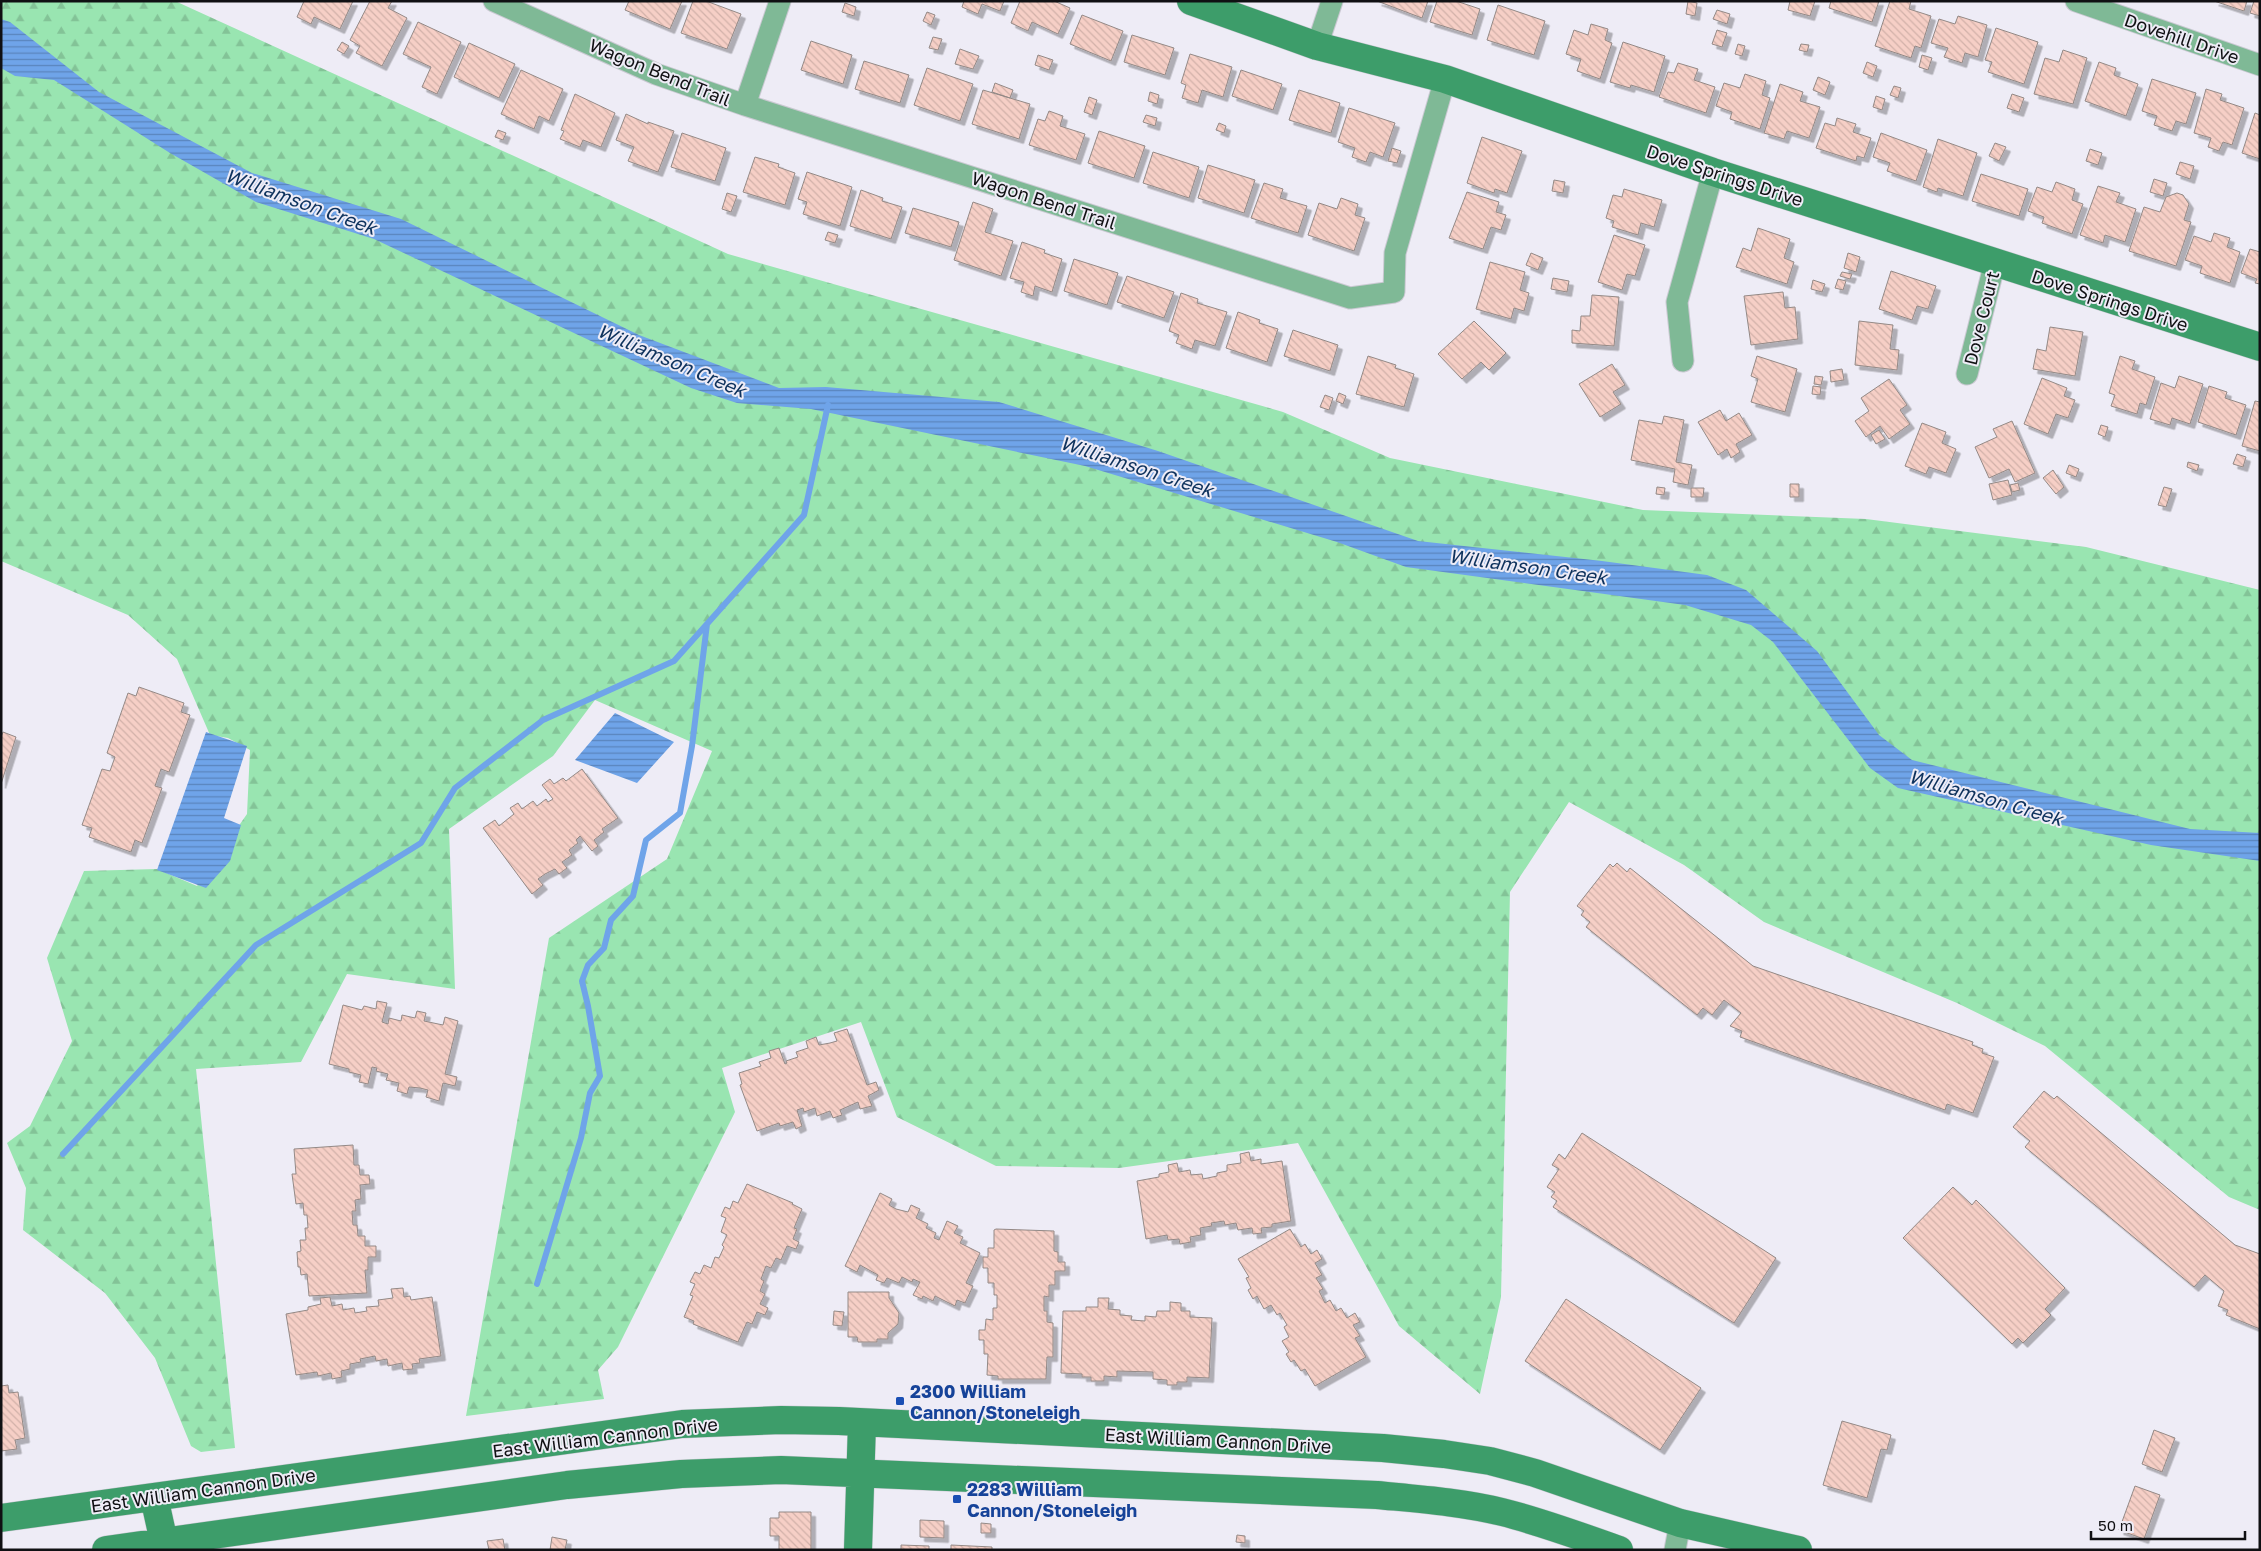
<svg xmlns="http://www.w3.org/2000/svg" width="2261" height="1551" font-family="'Golos Text',sans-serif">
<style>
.forest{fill:url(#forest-firs)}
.water{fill:url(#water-rules)}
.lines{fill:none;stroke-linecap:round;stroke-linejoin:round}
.stream{stroke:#6fa4e9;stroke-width:6}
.building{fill:url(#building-back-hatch);stroke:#938986;filter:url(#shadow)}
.street-casing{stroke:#cac9d2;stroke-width:23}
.secondary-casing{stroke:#cac9d2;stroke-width:29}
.street{stroke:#7fb996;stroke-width:21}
.secondary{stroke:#3d9d6a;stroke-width:28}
.transit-dot{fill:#1a4fb4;stroke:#eeecf6;stroke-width:2}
.labels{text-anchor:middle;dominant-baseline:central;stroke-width:4;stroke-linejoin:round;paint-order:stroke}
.street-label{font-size:18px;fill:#101013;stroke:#eeecf6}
.transit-label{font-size:18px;font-weight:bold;fill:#164399;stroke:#eeecf6;text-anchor:start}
.water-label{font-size:19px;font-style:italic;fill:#0e325d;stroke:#eeecf6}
</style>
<defs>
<pattern id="forest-firs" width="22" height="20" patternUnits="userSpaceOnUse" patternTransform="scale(1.25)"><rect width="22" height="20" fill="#99e5b1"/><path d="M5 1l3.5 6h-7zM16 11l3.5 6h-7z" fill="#83c397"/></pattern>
<pattern id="water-rules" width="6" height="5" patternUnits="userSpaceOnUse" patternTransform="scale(1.25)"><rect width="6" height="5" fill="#6fa4e9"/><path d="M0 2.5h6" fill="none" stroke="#5a84bc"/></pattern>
<pattern id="building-back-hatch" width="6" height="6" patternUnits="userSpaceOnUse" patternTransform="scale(1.25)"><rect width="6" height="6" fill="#f6cfc6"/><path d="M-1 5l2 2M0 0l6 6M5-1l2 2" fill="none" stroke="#d2b1a9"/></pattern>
<filter id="shadow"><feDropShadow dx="4.5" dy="4.5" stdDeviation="0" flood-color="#0004"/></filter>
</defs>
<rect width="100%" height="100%" fill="#eeecf6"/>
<!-- forest -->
<path class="forest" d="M 1,1 L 175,1 L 728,254 L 1283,412 L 1390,458 L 1643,510 L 1866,519 L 2086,547 L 2260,590 L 2260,1210 L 2229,1197 L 2045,1046 L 1957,1003 L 1764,922 L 1684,865 L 1569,802 L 1510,892 L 1501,1297 L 1480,1394 L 1399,1326 L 1298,1143 L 1119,1168 L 996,1166 L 897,1117 L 861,1022 L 722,1068 L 735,1112 L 618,1347 L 598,1370 L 604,1399 L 466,1416 L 549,938 L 667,859 L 712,751 L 595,700 L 553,756 L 449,829 L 455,989 L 347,974 L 301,1062 L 196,1069 L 235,1448 L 201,1452 L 191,1446 L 155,1358 L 105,1293 L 23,1230 L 26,1188 L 7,1143 L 30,1126 L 72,1041 L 47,958 L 84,871 L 157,869 L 197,886 L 247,814 L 250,750 L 228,738 L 210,735 L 177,659 L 128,615 L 1,561 Z"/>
<!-- water -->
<path class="water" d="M 1,19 L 10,22 L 99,92 L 252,173 L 401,219 L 639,335 L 779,388 L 826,387 L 999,402 L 1158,451 L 1418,541 L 1602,561 L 1707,575 L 1746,590 L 1817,651 L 1879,735 L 1912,760 L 2190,829 L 2260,833 L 2260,861 L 2151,845 L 1898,788 L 1870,768 L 1773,642 L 1751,625 L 1685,605 L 1406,567 L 1337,542 L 1085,466 L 811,409 L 737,403 L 691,388 L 374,239 L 256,202 L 170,153 L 54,80 L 15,76 L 1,68 Z
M 615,713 L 674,742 L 637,783 L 575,760 Z
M 206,732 L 247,746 L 224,818 L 241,825 L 230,861 L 206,888 L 157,870 Z"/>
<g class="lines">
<!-- stream -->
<path class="stream" d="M 63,1154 L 256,945 L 421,843 L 455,788 L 543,720 L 674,661 L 804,515 L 828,405
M 537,1284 L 581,1138 L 590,1093 L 600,1076 L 588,1006 L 582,981 L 588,965 L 604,948 L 611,920 L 633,896 L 646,840 L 680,813 L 692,746 L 707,624"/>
</g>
<!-- building -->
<path class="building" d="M 304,1 L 353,1 L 340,29 L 314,17 L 311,24 L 297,17 Z
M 370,1 L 392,1 L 388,8 L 407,18 L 382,66 L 356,53 L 360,46 L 350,40 Z
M 629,1 L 682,1 L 670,29 L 625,10 Z
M 693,1 L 706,1 L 741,14 L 727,49 L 681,33 Z
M 964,1 L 1004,1 L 1000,11 L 982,4 L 978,14 L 962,7 Z
M 1020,1 L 1054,1 L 1070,8 L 1058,34 L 1032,22 L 1028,31 L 1011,23 Z
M 1377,1 L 1428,1 L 1422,18 Z
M 1437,1 L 1456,1 L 1480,9 L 1472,35 L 1430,22 Z
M 1688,1 L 1697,3 L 1695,16 L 1686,14 Z
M 1790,1 L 1815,1 L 1810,16 L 1788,10 Z
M 1831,1 L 1879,1 L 1872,22 L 1829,8 Z
M 1890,1 L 1911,1 L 1909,9 L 1931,16 L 1921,48 L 1915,46 L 1911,58 L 1875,46 Z
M 2214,1 L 2247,1 L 2244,11 Z
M 2254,1 L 2260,1 L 2260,16 L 2250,13 Z
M 845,3 L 856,7 L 854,16 L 842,12 Z
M 1498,5 L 1545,21 L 1534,55 L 1487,40 Z
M 1717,10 L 1730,14 L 1727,24 L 1713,19 Z
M 927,12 L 935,15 L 931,25 L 923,21 Z
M 1082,15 L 1123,31 L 1111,61 L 1070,44 Z
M 1958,16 L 1987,25 L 1978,57 L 1965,53 L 1962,63 L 1944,57 L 1948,48 L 1931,43 L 1939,19 L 1955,24 Z
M 418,22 L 461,42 L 437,94 L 422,87 L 431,67 L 403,54 Z
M 1591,24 L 1608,29 L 1605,40 L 1612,43 L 1600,79 L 1577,71 L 1581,59 L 1566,54 L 1574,30 L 1588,35 Z
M 1996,28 L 2038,42 L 2024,84 L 1988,72 L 1992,62 L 1985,60 Z
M 1717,30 L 1727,33 L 1722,47 L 1712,44 Z
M 1132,35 L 1174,48 L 1165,75 L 1124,62 Z
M 933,37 L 942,39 L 938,50 L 929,48 Z
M 811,41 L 852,55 L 843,84 L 801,70 Z
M 342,42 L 349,46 L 344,54 L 337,50 Z
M 1623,42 L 1665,56 L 1654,92 L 1631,85 L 1630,88 L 1610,82 Z
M 469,43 L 515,64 L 499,98 L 454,77 Z
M 1738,44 L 1745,46 L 1742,56 L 1735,54 Z
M 1801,44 L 1809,45 L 1807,52 L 1799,50 Z
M 960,49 L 979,56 L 973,69 L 955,64 Z
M 2063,50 L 2087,58 L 2073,104 L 2034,94 L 2045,58 L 2059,62 Z
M 1190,54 L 1232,67 L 1223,97 L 1202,90 L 1198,103 L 1182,98 L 1186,85 L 1181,83 Z
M 1038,55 L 1053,60 L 1049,70 L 1035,65 Z
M 1922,55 L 1932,58 L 1928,70 L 1919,67 Z
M 864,61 L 909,75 L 900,103 L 855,89 Z
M 1867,62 L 1877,66 L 1873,77 L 1863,73 Z
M 2099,62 L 2116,68 L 2114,75 L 2138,84 L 2126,116 L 2085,101 Z
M 1678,63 L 1698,69 L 1694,80 L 1715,87 L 1706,113 L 1659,97 L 1668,72 L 1674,73 Z
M 927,68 L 973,84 L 960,121 L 914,105 Z
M 521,70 L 563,89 L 549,121 L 539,116 L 534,129 L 501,114 Z
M 1241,70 L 1282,84 L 1273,110 L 1232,96 Z
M 1745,74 L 1766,81 L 1762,95 L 1770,98 L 1760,129 L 1730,119 L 1732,112 L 1716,106 L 1724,83 L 1740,88 Z
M 1818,77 L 1830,82 L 1825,95 L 1813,90 Z
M 2152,79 L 2196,93 L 2186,124 L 2176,121 L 2172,131 L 2154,125 L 2157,116 L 2142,111 Z
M 995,83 L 1013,90 L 1010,98 L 992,92 Z
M 1780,84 L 1803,92 L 1800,101 L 1820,107 L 1809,138 L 1787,131 L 1784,139 L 1764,133 Z
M 1894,86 L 1901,88 L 1898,98 L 1890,95 Z
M 2206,89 L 2222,94 L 2220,100 L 2244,108 L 2232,145 L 2223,142 L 2219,151 L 2208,147 L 2211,138 L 2194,133 Z
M 983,90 L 1030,104 L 1019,139 L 972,124 Z
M 1299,90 L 1340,103 L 1331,133 L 1289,120 Z
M 1150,92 L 1159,95 L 1157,104 L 1148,101 Z
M 575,94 L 615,113 L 601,147 L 583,140 L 580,147 L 560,139 L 564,131 L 561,130 Z
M 2012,94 L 2024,98 L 2019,112 L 2007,108 Z
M 1876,96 L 1885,99 L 1882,110 L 1873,107 Z
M 1089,97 L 1097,100 L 1092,115 L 1084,112 Z
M 1349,108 L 1395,123 L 1383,157 L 1370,152 L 1366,162 L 1352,157 L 1355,148 L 1338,142 Z
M 1049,111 L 1063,116 L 1060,126 L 1085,134 L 1076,160 L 1029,145 L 1038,119 L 1045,121 Z
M 2255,113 L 2260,115 L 2260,159 L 2242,153 Z
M 626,114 L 648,124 L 648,122 L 674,131 L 658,172 L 628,161 L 634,147 L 616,140 Z
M 1146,115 L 1157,118 L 1155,126 L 1143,122 Z
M 1837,118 L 1856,124 L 1853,132 L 1871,138 L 1864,158 L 1857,156 L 1856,161 L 1816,148 L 1825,123 L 1835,126 Z
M 1219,123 L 1226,126 L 1224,133 L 1216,130 Z
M 498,130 L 506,133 L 503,140 L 495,137 Z
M 1099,131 L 1145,146 L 1134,178 L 1088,163 Z
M 682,133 L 726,148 L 715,181 L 671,167 Z
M 1881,133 L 1927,150 L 1916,181 L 1887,171 L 1890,163 L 1873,157 Z
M 1482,137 L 1522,151 L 1507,193 L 1495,189 L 1494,193 L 1467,183 Z
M 1938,139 L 1977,153 L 1963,196 L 1938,188 L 1937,192 L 1923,187 Z
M 1995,143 L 2006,147 L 1999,161 L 1989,156 Z
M 1392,148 L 1401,151 L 1397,163 L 1388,161 Z
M 2090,149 L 2102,153 L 2098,165 L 2086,161 Z
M 1153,152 L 1199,167 L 1189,198 L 1143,183 Z
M 755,157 L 779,164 L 778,167 L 795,173 L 785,205 L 743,192 Z
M 2180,162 L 2194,166 L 2190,179 L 2176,174 Z
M 1208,165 L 1255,180 L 1244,213 L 1198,198 Z
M 807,172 L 852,187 L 840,226 L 803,214 L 807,202 L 798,199 Z
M 1981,174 L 2028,189 L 2019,216 L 1972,201 Z
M 2154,179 L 2167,183 L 2163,196 L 2150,192 Z
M 1554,180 L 1565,182 L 1563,193 L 1552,191 Z
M 2056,182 L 2075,189 L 2072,200 L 2083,204 L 2072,234 L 2042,223 L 2044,217 L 2028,211 L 2037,187 L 2052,192 Z
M 1264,183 L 1283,189 L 1280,198 L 1307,206 L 1298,233 L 1251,218 Z
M 2098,186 L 2120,193 L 2116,202 L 2136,209 L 2125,242 L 2105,235 L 2103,243 L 2080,235 Z
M 1624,189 L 1662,200 L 1654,227 L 1641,223 L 1638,235 L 1612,227 L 1614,221 L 1606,218 L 1613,195 L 1622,197 Z
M 861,190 L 883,198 L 882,201 L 902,207 L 891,239 L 850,226 Z
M 1467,192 L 1499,202 L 1496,212 L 1506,215 L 1501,230 L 1491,227 L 1483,249 L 1449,238 Z
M 727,193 L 737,196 L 731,212 L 722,209 Z
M 2177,193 L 2183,195 L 2189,204 L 2184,220 L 2191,222 L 2176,266 L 2129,251 L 2144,207 L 2160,212 L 2166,197 Z
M 1341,198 L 1358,204 L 1355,215 L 1365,218 L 1354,251 L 1308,235 L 1319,203 L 1337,209 Z
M 973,202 L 993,209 L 985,232 L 1013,241 L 1001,276 L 954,260 Z
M 913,208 L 959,222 L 951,247 L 905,233 Z
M 1758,228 L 1790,239 L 1784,258 L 1794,262 L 1787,284 L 1736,267 L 1743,248 L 1751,251 Z
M 828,232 L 838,235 L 835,243 L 825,240 Z
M 2214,233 L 2230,238 L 2227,247 L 2240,252 L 2230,283 L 2200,273 L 2202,266 L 2185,260 L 2194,236 L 2211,242 Z
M 1614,235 L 1645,245 L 1635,276 L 1627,274 L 1622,290 L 1598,282 Z
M 1022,242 L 1045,250 L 1044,253 L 1062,259 L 1052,292 L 1035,286 L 1033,296 L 1021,292 L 1024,282 L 1010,278 Z
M 2250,249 L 2260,252 L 2260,284 L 2255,283 L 2257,279 L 2241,273 Z
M 1531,253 L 1543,258 L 1538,270 L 1526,265 Z
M 1848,253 L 1860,257 L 1856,272 L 1844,268 Z
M 1074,259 L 1118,273 L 1107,305 L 1064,291 Z
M 1490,262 L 1525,272 L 1520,290 L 1529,293 L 1524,311 L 1514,308 L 1511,319 L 1476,309 Z
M 1891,271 L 1936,286 L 1928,309 L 1917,306 L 1912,320 L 1879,309 Z
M 1842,272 L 1852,274 L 1850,279 L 1840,276 Z
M 1127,276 L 1174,292 L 1164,318 L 1117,302 Z
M 1553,278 L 1569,281 L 1567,292 L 1551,289 Z
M 1838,279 L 1846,281 L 1843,290 L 1835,288 Z
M 1813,280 L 1825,284 L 1822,292 L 1811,289 Z
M 1783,292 L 1785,308 L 1795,307 L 1798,339 L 1751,345 L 1744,296 Z
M 1181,293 L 1198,299 L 1197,303 L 1227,312 L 1215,346 L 1195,340 L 1192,349 L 1176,343 L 1179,335 L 1169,331 Z
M 1592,295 L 1619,297 L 1614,346 L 1572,343 L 1572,330 L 1580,331 L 1581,316 L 1590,316 Z
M 1238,312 L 1260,320 L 1259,323 L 1278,329 L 1267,362 L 1226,348 Z
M 1474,321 L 1506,353 L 1489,370 L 1481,362 L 1462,379 L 1438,354 Z
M 1859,321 L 1893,325 L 1890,349 L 1899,350 L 1897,370 L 1855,365 Z
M 2050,327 L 2083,332 L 2075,376 L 2033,369 L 2037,349 L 2046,351 Z
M 1293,330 L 1338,345 L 1330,371 L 1284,356 Z
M 1368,356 L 1396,365 L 1395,368 L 1414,374 L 1404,407 L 1356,394 Z
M 1757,356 L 1797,369 L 1785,412 L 1751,402 L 1758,379 L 1751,376 Z
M 2120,356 L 2135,361 L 2132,369 L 2155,377 L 2146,405 L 2140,403 L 2137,414 L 2111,406 L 2115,395 L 2109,393 Z
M 1612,364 L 1625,385 L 1613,392 L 1621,404 L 1600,417 L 1579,384 Z
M 1842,369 L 1844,380 L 1831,382 L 1830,371 Z
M 1815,376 L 1823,377 L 1821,385 L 1814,384 Z
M 2179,376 L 2203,384 L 2190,424 L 2172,418 L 2170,425 L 2150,419 L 2161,383 L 2175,388 Z
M 2042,378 L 2067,388 L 2064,396 L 2075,400 L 2068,418 L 2056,414 L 2048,434 L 2024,424 Z
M 1889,379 L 1907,405 L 1900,410 L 1910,424 L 1889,439 L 1880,426 L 1866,437 L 1855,421 L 1869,411 L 1861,398 Z
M 1813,386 L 1821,387 L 1820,395 L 1812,394 Z
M 2209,386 L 2227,392 L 2225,398 L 2246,405 L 2236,435 L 2198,422 Z
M 1339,393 L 1346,396 L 1343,404 L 1336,401 Z
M 1325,395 L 1333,398 L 1329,410 L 1320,407 Z
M 2255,401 L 2260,402 L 2260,451 L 2242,446 Z
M 1720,410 L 1726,421 L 1739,413 L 1752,435 L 1736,444 L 1740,452 L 1731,458 L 1727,449 L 1718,455 L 1698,422 Z
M 1664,416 L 1684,420 L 1676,462 L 1692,465 L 1688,485 L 1673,482 L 1675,469 L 1631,460 L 1639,420 L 1662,424 Z
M 2012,421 L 2035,473 L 2015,482 L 2009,469 L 1989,478 L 1975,447 L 1997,437 L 1993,429 Z
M 1922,423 L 1946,432 L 1942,443 L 1956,449 L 1946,473 L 1929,467 L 1926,474 L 1905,466 Z
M 2101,425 L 2108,427 L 2105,437 L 2098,434 Z
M 1879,430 L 1885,439 L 1876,444 L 1871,435 Z
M 2237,454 L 2246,457 L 2243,467 L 2233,464 Z
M 2188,462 L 2199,465 L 2197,471 L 2187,467 Z
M 2069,465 L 2079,469 L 2076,477 L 2066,473 Z
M 2053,470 L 2064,487 L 2056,494 L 2043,478 Z
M 2008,480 L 2012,495 L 1993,500 L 1989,484 Z
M 2018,483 L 2020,490 L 2012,492 L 2010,485 Z
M 1790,484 L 1799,484 L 1799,497 L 1790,497 Z
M 1657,487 L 1665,488 L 1664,495 L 1656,494 Z
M 2164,487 L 2172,489 L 2166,507 L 2158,505 Z
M 1691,488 L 1704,488 L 1703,497 L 1691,497 Z
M 139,687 L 184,703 L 181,712 L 190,715 L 169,772 L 161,769 L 155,786 L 162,788 L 142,843 L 135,840 L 131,852 L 89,837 L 92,828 L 82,825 L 102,769 L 110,771 L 115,757 L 107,753 L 128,693 L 136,696 Z
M 3,732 L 16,737 L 1,784 L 1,737 Z
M 582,769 L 618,818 L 602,829 L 604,832 L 594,840 L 598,846 L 592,851 L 580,836 L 576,840 L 578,843 L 569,850 L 572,855 L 562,862 L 567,868 L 559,874 L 555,869 L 545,874 L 538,879 L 543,885 L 532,894 L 483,828 L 495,820 L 499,826 L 514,814 L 510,808 L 518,803 L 522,809 L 533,801 L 537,806 L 546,799 L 548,802 L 553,799 L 542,785 L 550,779 L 554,784 L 563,778 L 566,781 Z
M 1617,863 L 1627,872 L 1630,868 L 1753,966 L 1973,1042 L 1972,1045 L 1983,1049 L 1982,1053 L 1994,1057 L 1973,1113 L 1947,1104 L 1945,1110 L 1740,1037 L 1742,1031 L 1730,1026 L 1741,1013 L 1724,1000 L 1712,1015 L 1703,1008 L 1697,1015 L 1586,927 L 1590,922 L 1581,915 L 1584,911 L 1577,906 L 1610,864 L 1613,867 Z
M 377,1001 L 387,1003 L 382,1022 L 388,1024 L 389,1018 L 401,1021 L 402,1015 L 415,1018 L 417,1011 L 426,1013 L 424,1021 L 443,1025 L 445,1017 L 458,1021 L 445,1074 L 457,1077 L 455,1086 L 443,1083 L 439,1101 L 426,1097 L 428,1090 L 420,1088 L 409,1087 L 407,1094 L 397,1091 L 399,1083 L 386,1080 L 388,1074 L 376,1071 L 377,1068 L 372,1067 L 368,1084 L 359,1082 L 361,1075 L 349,1072 L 349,1069 L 329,1064 L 343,1005 L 362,1010 L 364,1006 L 376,1009 Z
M 847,1029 L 867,1085 L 876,1082 L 879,1090 L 868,1096 L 872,1106 L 860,1109 L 858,1102 L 840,1110 L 842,1115 L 833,1118 L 830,1111 L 817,1116 L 815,1108 L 804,1112 L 803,1108 L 797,1110 L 802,1126 L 796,1129 L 793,1122 L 780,1126 L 779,1123 L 757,1131 L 740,1085 L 742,1084 L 739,1073 L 761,1066 L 759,1062 L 771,1058 L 769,1051 L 779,1048 L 785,1064 L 787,1063 L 786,1061 L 798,1057 L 796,1052 L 808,1048 L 806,1041 L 816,1037 L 819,1045 L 830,1043 L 837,1041 L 834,1033 Z
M 2044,1091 L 2054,1099 L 2057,1096 L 2235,1245 L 2260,1254 L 2260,1329 L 2226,1315 L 2228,1310 L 2218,1306 L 2224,1291 L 2205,1275 L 2194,1287 L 2025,1147 L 2030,1141 L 2013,1127 Z
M 1582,1133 L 1776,1258 L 1734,1323 L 1553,1207 L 1557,1201 L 1551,1197 L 1555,1192 L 1547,1187 L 1559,1169 L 1552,1165 L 1559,1154 L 1565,1159 Z
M 353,1145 L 354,1165 L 359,1165 L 360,1175 L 369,1175 L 370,1184 L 360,1185 L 361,1199 L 355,1200 L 356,1211 L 352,1211 L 353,1225 L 357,1225 L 358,1236 L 365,1236 L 365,1246 L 376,1246 L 376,1257 L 368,1257 L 368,1270 L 365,1270 L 367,1293 L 309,1296 L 307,1274 L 301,1275 L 300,1267 L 298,1267 L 297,1252 L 301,1251 L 300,1240 L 306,1240 L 305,1228 L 308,1228 L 307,1215 L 304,1215 L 303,1203 L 296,1204 L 292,1174 L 296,1174 L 294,1149 Z
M 1249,1152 L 1251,1161 L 1261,1159 L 1261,1164 L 1282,1161 L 1291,1221 L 1272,1224 L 1272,1227 L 1261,1228 L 1262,1233 L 1253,1234 L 1252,1228 L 1238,1230 L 1236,1223 L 1225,1225 L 1224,1221 L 1211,1223 L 1212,1226 L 1200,1228 L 1201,1235 L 1190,1237 L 1191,1242 L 1180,1244 L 1179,1239 L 1168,1240 L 1167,1235 L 1146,1239 L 1137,1181 L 1159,1177 L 1159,1174 L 1169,1172 L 1168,1165 L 1177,1163 L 1179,1172 L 1190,1170 L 1191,1175 L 1202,1174 L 1203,1179 L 1217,1176 L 1217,1173 L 1227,1171 L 1227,1165 L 1241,1163 L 1240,1154 Z
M 747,1184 L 793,1203 L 792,1204 L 802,1209 L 794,1228 L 797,1229 L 793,1239 L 799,1242 L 796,1249 L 787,1246 L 781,1260 L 776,1258 L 771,1268 L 766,1266 L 761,1279 L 764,1281 L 760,1291 L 765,1294 L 760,1304 L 768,1308 L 765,1315 L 757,1312 L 752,1324 L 747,1322 L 738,1342 L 693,1324 L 694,1321 L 684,1317 L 693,1296 L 690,1295 L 695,1284 L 690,1282 L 695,1272 L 700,1274 L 704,1265 L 711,1268 L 715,1257 L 719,1258 L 724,1247 L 722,1245 L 727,1235 L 721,1232 L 726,1218 L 721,1216 L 725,1207 L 730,1209 L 733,1201 L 738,1203 Z
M 1953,1187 L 1972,1205 L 1976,1200 L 2065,1288 L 2045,1309 L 2051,1315 L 2023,1343 L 2018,1338 L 2012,1344 L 1903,1238 Z
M 880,1193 L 892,1199 L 889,1205 L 896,1209 L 908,1212 L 911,1205 L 920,1209 L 916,1218 L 928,1224 L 926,1228 L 936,1233 L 934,1238 L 939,1240 L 947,1221 L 958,1226 L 954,1233 L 963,1237 L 960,1243 L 980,1253 L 966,1283 L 973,1286 L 965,1303 L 957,1300 L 955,1306 L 935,1296 L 933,1301 L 923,1296 L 922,1299 L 913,1295 L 920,1282 L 913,1279 L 912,1282 L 902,1277 L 899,1283 L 887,1278 L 884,1283 L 876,1280 L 878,1275 L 860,1265 L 857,1272 L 845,1266 Z
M 996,1229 L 1054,1231 L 1054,1251 L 1058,1252 L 1058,1262 L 1065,1262 L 1065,1271 L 1055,1271 L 1055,1285 L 1049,1285 L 1049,1297 L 1044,1296 L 1044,1311 L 1047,1311 L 1047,1322 L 1053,1323 L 1053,1357 L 1047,1357 L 1046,1379 L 998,1379 L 998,1376 L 987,1375 L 988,1354 L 984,1354 L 984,1340 L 979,1340 L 979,1330 L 985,1330 L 986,1319 L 993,1320 L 993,1308 L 997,1308 L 997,1295 L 994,1295 L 994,1283 L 988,1283 L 988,1268 L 983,1268 L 983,1257 L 988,1257 L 988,1248 L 994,1248 L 994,1230 Z
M 1290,1229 L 1301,1247 L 1305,1244 L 1311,1254 L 1317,1250 L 1322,1259 L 1315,1263 L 1322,1275 L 1316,1278 L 1323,1289 L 1319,1291 L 1325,1303 L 1330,1300 L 1336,1311 L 1341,1308 L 1347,1318 L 1355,1313 L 1360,1322 L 1353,1325 L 1360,1336 L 1355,1338 L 1366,1357 L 1315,1386 L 1305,1369 L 1301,1371 L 1294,1360 L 1291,1362 L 1286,1354 L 1289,1352 L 1282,1341 L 1289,1337 L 1284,1327 L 1287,1325 L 1280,1313 L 1277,1315 L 1271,1305 L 1264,1309 L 1257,1296 L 1253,1299 L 1248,1290 L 1251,1288 L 1246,1278 L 1249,1277 L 1238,1259 Z
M 403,1288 L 404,1297 L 410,1296 L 411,1300 L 432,1297 L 441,1356 L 419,1359 L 420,1363 L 412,1364 L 413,1369 L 403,1370 L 402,1363 L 388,1366 L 387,1359 L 376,1361 L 375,1356 L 360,1359 L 361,1362 L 350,1364 L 350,1369 L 341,1371 L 342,1377 L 332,1379 L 331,1373 L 318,1376 L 317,1372 L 296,1375 L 286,1314 L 308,1310 L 308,1307 L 321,1304 L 320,1298 L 330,1297 L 332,1306 L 342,1304 L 343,1310 L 354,1308 L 355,1313 L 367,1311 L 366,1307 L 379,1306 L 378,1300 L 393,1298 L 391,1289 Z
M 848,1292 L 889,1292 L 889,1298 L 899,1313 L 898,1324 L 888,1333 L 888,1339 L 877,1339 L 877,1342 L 858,1342 L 857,1337 L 848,1337 Z
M 1098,1298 L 1109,1298 L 1108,1309 L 1120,1310 L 1120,1315 L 1132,1316 L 1131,1320 L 1145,1321 L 1145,1316 L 1156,1317 L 1157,1311 L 1170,1311 L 1170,1302 L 1181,1303 L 1181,1311 L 1190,1311 L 1190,1317 L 1212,1318 L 1209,1378 L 1187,1377 L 1187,1382 L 1177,1382 L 1177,1385 L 1167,1385 L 1167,1380 L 1153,1379 L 1153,1372 L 1117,1371 L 1117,1377 L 1104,1376 L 1104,1381 L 1091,1381 L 1091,1377 L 1082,1377 L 1082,1374 L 1061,1373 L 1063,1311 L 1086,1311 L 1086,1307 L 1098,1307 Z
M 1566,1299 L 1701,1388 L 1660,1450 L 1525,1361 Z
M 834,1311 L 844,1312 L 842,1326 L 833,1325 Z
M 8,1385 L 9,1393 L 18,1392 L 25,1438 L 15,1440 L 17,1449 L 1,1451 L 1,1386 Z
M 1842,1421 L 1891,1435 L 1887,1450 L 1881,1449 L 1867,1498 L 1823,1485 Z
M 2154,1430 L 2175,1438 L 2162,1472 L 2142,1464 Z
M 2135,1486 L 2160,1495 L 2144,1539 L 2119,1530 Z
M 779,1512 L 811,1512 L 811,1550 L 779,1550 L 779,1536 L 770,1536 L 770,1518 L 779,1518 Z
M 920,1520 L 944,1521 L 944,1538 L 920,1537 Z
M 981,1523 L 991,1524 L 991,1533 L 981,1533 Z
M 1237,1535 L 1245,1536 L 1245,1543 L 1236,1542 Z
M 552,1537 L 567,1540 L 565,1550 L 550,1550 Z
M 503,1539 L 505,1550 L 489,1550 L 487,1541 Z
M 901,1545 L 929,1546 L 929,1550 L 901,1550 Z
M 951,1545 L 992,1547 L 992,1550 L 951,1550 Z"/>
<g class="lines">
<defs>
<path id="street" d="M 494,1 L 656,74 L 745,105 L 1350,298 L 1394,292 L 1395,253 L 1445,79
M 2076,1 L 2260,65
M 1317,46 L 1332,1
M 745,105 L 780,1
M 1683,361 L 1677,302 L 1713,172
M 1967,374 L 1995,262
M 1675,1550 L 1680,1523"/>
<path id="secondary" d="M 1191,1 L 1317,46 L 1445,79 L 1713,172 L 2260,347
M 154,1497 L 164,1542
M 1,1518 L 682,1424 L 781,1420 L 839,1421 L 1383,1448 L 1444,1454 L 1490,1461 L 1535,1473 L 1680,1523 L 1798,1550
M 106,1550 L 567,1485 L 681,1474 L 781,1470 L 1377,1495 C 1418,1499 1461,1502 1502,1512 C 1542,1522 1580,1536 1619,1550
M 858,1550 L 862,1423"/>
</defs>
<!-- street casing -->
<use href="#street" class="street-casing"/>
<!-- secondary casing -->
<use href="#secondary" class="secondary-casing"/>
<!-- street -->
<use href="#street" class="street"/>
<!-- secondary -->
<use href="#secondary" class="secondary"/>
</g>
<!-- markers -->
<g class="transit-dot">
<rect x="895" y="1396" width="10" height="10" rx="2.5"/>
<rect x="952" y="1494" width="10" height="10" rx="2.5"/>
</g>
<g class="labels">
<!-- street labels -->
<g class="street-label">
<text transform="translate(2182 38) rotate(19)">Dovehill Drive</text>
<text transform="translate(660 72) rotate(22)">Wagon Bend Trail</text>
<text transform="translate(1725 175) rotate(18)">Dove Springs Drive</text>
<text transform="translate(1044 200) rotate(18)">Wagon Bend Trail</text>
<text transform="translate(2110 300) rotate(18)">Dove Springs Drive</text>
<text transform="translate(1981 318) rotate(-76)">Dove Court</text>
<text transform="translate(605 1437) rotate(-7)">East William Cannon Drive</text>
<text transform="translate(1218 1440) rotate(3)">East William Cannon Drive</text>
<text transform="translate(203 1490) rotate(-8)">East William Cannon Drive</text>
</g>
<!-- transit labels -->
<g class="transit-label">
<text x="910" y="1391">2300 William<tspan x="910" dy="21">Cannon/Stoneleigh</tspan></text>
<text x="967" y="1489">2283 William<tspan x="967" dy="21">Cannon/Stoneleigh</tspan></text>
</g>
<!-- water labels -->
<g class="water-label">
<text transform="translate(301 201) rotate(20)">Williamson Creek</text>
<text transform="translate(672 360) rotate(23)">Williamson Creek</text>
<text transform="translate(1137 466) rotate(18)">Williamson Creek</text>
<text transform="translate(1528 566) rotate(8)">Williamson Creek</text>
<text transform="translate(1986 797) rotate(16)">Williamson Creek</text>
</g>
</g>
<!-- border -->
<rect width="2261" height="1551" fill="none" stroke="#101013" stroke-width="5"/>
<!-- scale -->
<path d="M2091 1531v8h154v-8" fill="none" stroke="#101013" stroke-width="2.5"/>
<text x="2098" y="1531" font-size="15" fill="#101013" stroke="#eeecf6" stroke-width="4" paint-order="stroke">50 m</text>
</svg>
